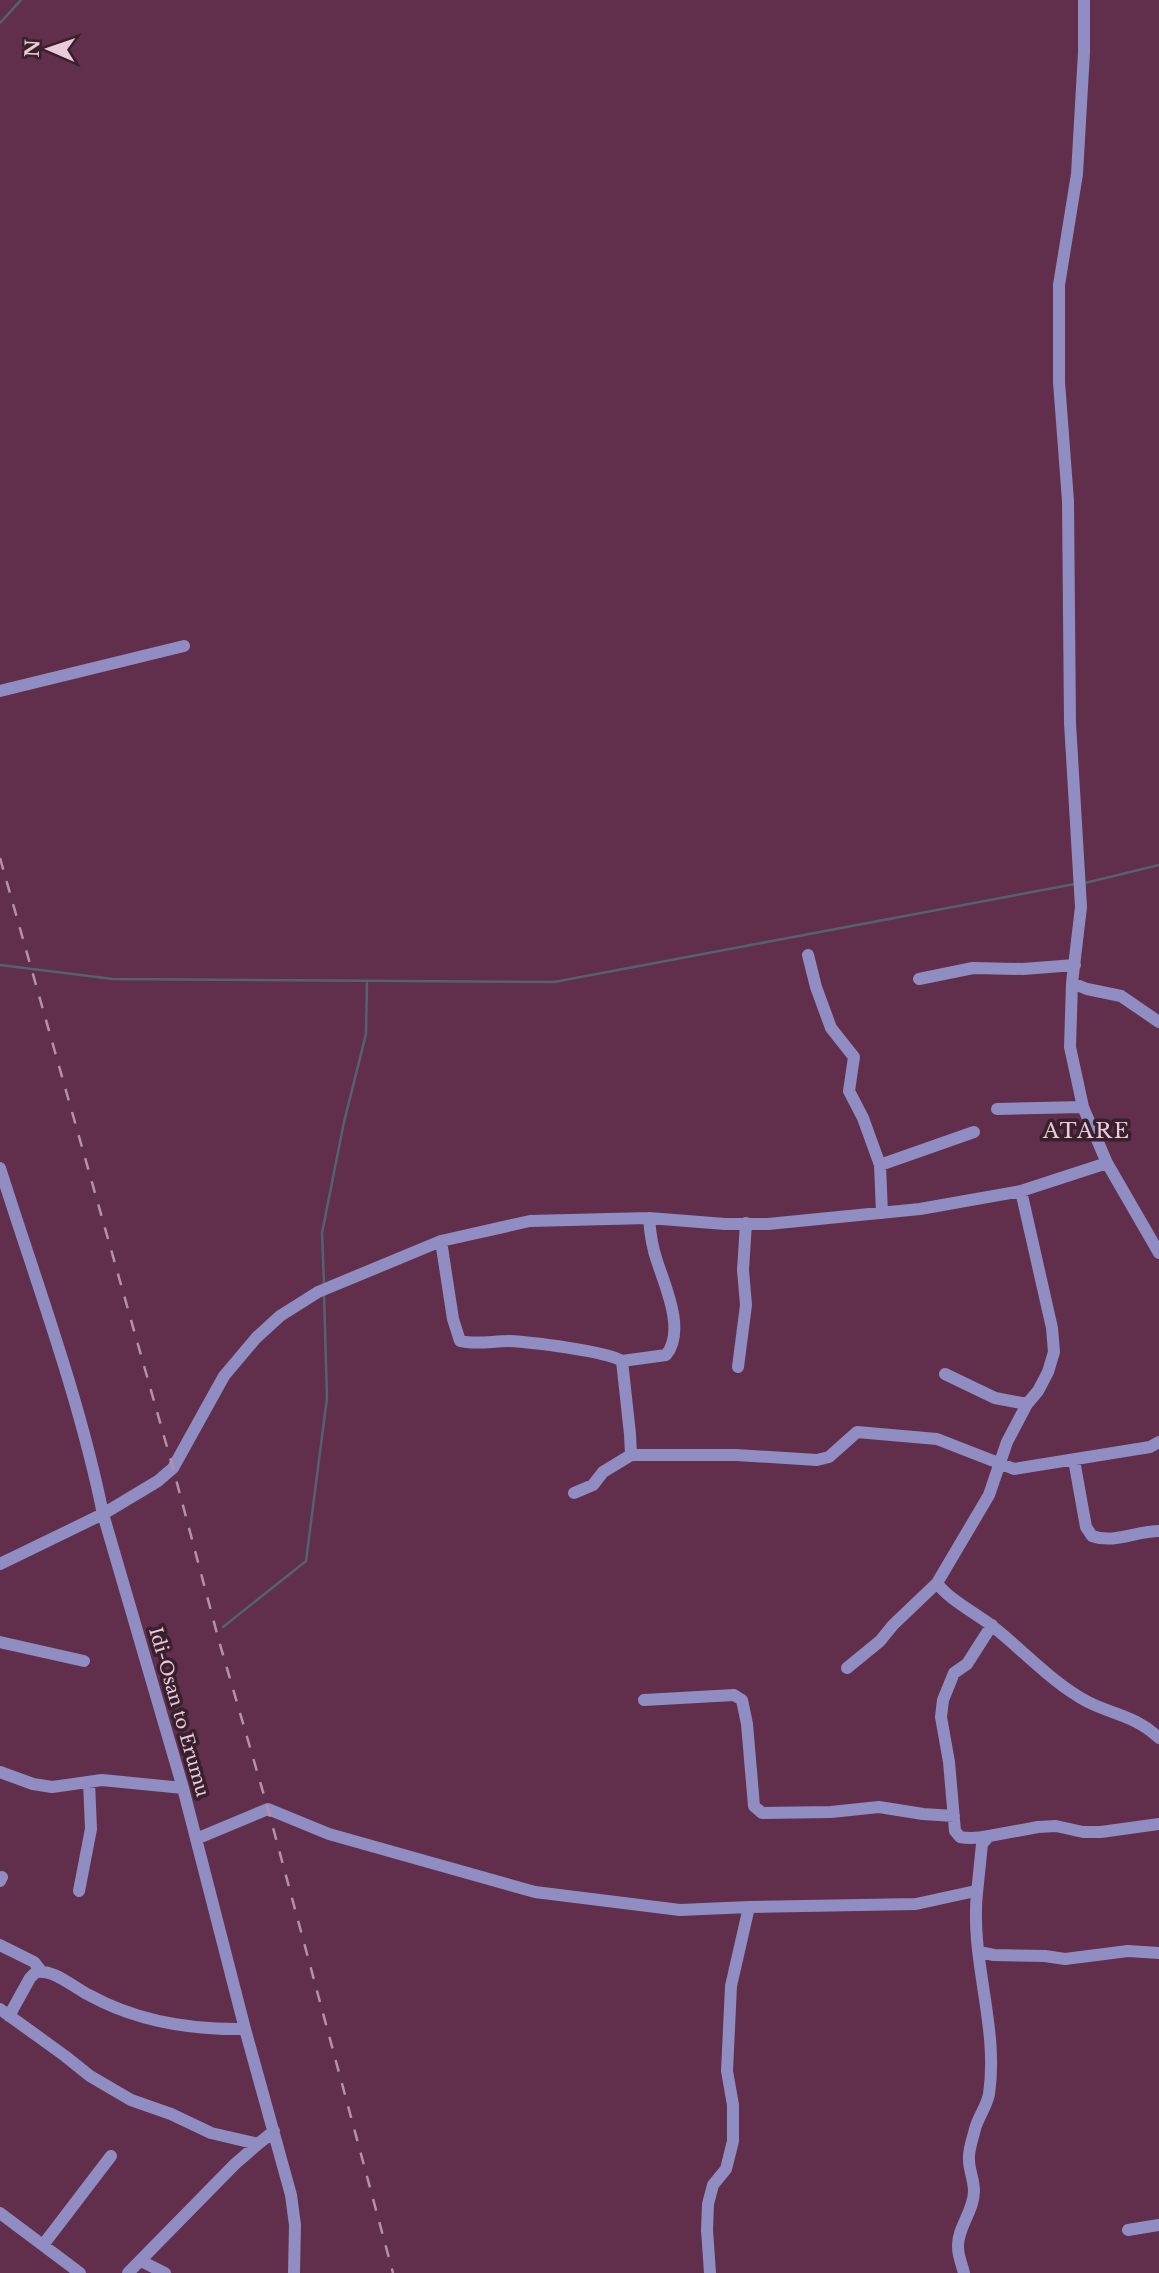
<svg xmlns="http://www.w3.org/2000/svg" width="1159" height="2273" font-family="'Libre Baskerville',serif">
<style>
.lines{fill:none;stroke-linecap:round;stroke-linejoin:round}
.stream{stroke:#54626f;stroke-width:2.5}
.minor{stroke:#8f8dc1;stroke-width:12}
.rail{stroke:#b890a6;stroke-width:2.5;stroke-dasharray:12 12;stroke-linecap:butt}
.labels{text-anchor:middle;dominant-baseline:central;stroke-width:7;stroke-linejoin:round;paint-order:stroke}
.street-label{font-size:18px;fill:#ebcadb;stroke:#38202d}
.quarter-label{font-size:21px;letter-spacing:2px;fill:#ebcadb;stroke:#38202d}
</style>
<rect width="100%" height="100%" fill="#612e4c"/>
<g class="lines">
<!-- stream -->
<path class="stream" d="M 0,23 L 21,0
M 1085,883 L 1159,865
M 0,965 L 113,979 L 554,982 L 1075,884
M 324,1284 L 322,1233 L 344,1122 L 366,1034 L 367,981
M 223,1627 L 306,1561 L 327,1398 L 324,1294"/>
<!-- minor -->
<path class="minor" d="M 1084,0 L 1084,52 L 1077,174 L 1059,285 L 1059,382 L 1068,501 L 1070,723 L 1081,907 L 1072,983 L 1070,1047 L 1083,1107 L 1107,1163 L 1159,1253
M 0,691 L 184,646
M 808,955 L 816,987 L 831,1028 L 854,1057 L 849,1091 L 863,1118 L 880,1165 L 882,1213
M 919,979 L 973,968 L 1023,969 L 1075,965
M 1072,983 L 1087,989 L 1121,996 L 1159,1022
M 997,1109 L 1083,1107
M 880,1165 L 974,1132
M 0,1168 C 36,1282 79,1396 103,1514 L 183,1788 L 245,2029 L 291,2195 L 295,2225 L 294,2273
M 441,1241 L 453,1319 L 460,1341 C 476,1345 492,1341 509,1341 C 530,1342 606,1351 622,1361 L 630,1434 L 631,1455 L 603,1472 L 593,1485 L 574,1493
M 622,1361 L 666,1355 C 686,1331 665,1286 657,1261 C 652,1247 650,1232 649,1218
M 738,1367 L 746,1305 L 743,1270 L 746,1223
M 945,1374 L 995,1398 L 1027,1404
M 631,1455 L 736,1455 L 817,1460 L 829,1457 L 857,1432 L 937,1439 L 1014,1469 L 1150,1447 L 1159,1442
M 1074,1460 L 1086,1527 L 1092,1536 C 1114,1544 1136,1531 1159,1531
M 0,1564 L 103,1514 L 158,1481 L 173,1468 L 224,1376 L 256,1338 L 280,1316 L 318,1292 L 441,1241 L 530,1221 L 649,1218 L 725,1224 L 768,1224 L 920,1209 L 1021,1191 L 1107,1163
M 937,1583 C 947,1598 975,1613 991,1625 C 1023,1650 1052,1683 1088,1702 C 1114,1715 1136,1716 1159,1738
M 0,1642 L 84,1661
M 847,1668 L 880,1641 L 893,1625 L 937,1583 L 989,1495 L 1007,1442 L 1027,1404 L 1038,1391 L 1048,1372 L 1054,1352 L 1052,1328 L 1021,1191
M 644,1700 L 734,1695 L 742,1700 L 747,1724 L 754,1806 L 762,1813 L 831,1812 L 879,1807 L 923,1814 L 954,1816
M 0,1772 L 33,1784 L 52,1787 L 102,1780 L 183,1788
M 989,1836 C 979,1838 970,1839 960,1837 L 955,1831 L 949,1762 L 941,1717 L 943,1700 L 954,1673 L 967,1664 L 992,1625
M 196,1839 L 268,1809 L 329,1834 L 535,1892 L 680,1910 L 749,1907 L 731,1986 L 727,2071 L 733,2105 L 733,2141 L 726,2169 L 713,2185 L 708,2204 L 707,2230 L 710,2273
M 0,1881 L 2,1877
M 79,1891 L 91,1829 L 89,1782
M 749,1907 L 916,1904 L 971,1892 L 977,1893 L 982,1844 L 989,1836 L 1038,1827 L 1056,1826 L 1083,1832 L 1101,1832 L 1159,1824
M 0,1945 L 34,1962 L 41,1971
M 979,1952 L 994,1955 L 1045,1956 L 1065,1959 L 1128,1951 L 1159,1953
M 0,2009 L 65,2056 L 90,2076 L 131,2100 L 171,2114 L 211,2133 L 258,2144 L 274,2131
M 9,2016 L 30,1978 L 36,1972 C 54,1969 73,1987 89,1995 C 136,2021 191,2030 245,2029
M 0,2213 L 80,2273
M 1128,2230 L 1159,2225
M 43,2245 L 111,2156
M 141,2261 L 165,2273
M 128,2273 L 235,2164 L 258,2144
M 964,2273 C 962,2265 958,2256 958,2247 C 957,2228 974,2211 974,2191 C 974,2180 969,2170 969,2160 C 968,2150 973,2138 975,2129 C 978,2117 987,2106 989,2094 C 999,2026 970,1961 977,1893"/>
<!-- rail -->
<path class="rail" d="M 0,858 L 173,1468 L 219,1641 L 268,1809 L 393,2273"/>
</g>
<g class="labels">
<!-- street labels -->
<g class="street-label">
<text transform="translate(179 1712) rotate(74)">Idi-Osan to Erumu</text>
</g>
<!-- quarter labels -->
<g class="quarter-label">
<text x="1087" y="1131">ATARE</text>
</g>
</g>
<!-- north arrow -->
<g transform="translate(49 49) rotate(272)" stroke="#38202d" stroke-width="5" paint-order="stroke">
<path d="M0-5L12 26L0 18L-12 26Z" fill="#ebcadb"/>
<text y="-10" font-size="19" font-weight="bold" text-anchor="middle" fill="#ebcadb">N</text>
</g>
</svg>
